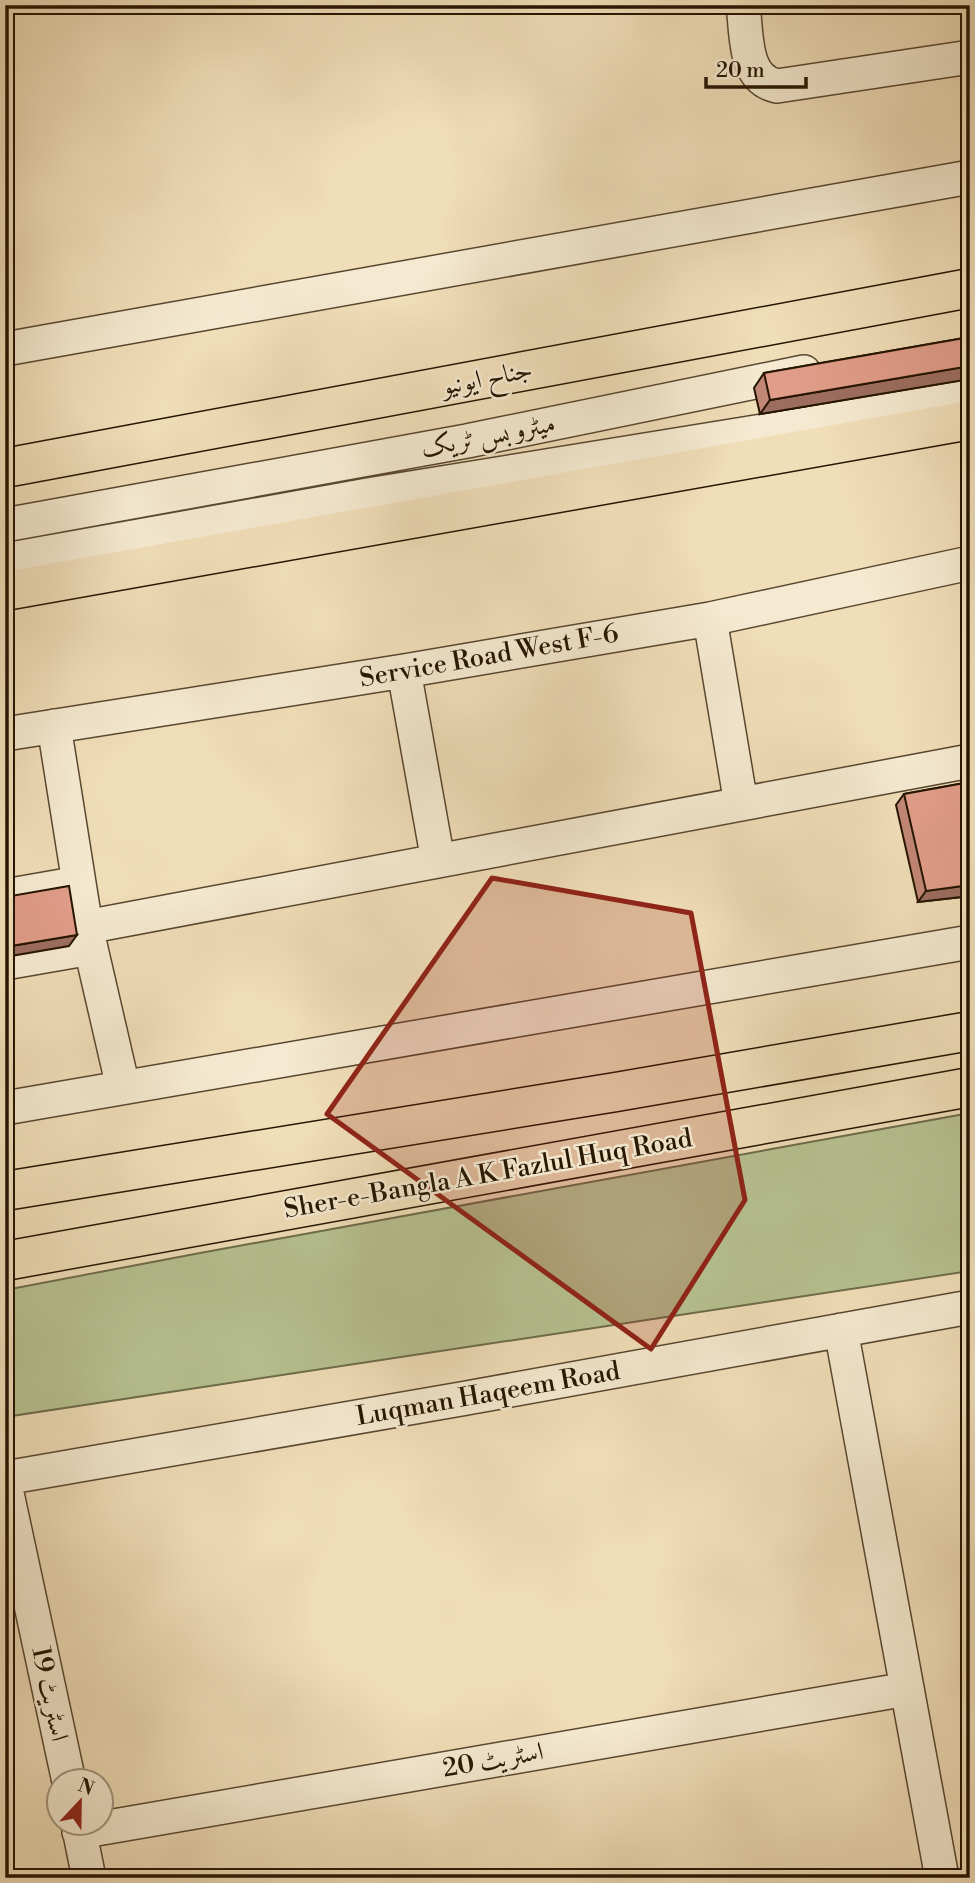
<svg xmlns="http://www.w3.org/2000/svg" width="975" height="1883" font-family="'Libre Bodoni',Amiri,serif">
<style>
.green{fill:#b7c291;stroke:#6e6c4a;stroke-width:2}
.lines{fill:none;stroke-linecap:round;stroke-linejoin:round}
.minor-casing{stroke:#584730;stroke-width:36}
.major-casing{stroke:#261502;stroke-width:41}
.minor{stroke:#f5ead1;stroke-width:33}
.major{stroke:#f0deb8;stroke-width:38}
.wall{fill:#c18776;stroke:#261502;stroke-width:2}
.shaded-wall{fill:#9d6e60;stroke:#261502;stroke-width:2}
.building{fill:#e09d89;stroke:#261502;stroke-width:2}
.marked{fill:#8f2418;fill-opacity:0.2;stroke:#8f2418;stroke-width:5;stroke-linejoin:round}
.labels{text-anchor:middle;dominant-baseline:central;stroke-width:5;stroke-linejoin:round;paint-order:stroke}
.street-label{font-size:26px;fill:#261502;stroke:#f5ead1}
</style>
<rect width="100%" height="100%" fill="#f0deb8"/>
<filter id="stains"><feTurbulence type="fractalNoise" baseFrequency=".00286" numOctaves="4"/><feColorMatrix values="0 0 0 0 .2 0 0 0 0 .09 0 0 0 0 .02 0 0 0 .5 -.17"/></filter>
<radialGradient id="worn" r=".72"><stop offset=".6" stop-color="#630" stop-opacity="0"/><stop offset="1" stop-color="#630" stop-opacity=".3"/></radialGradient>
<!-- green -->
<path class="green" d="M 970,1113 L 970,1271 L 5,1417 L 5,1290 L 200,1253 Z"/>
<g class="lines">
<defs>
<path id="minor" d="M 743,5 C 747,34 743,79 777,86 L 970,57
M 5,349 L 970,177
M 5,525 L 467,441 L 804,372
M 5,560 L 368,495 L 812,423 L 970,394
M 710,619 L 741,804
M 404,671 L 438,861
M 54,726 L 86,927 L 123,1087
M 5,734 L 404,671 L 710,619 L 970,563
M 5,896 L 79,883
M 86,927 L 970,761
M 5,963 L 91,948
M 5,1108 L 970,942
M 841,1330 L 942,1878
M 5,1478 L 461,1399 L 970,1307
M 5,1484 L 69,1782
M 78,1824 L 89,1878
M 79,1832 L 907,1689"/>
<path id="major" d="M 5,468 L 970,288
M 5,591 L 970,420
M 5,1191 L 616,1092 L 970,1031
M 5,1261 L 970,1087"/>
</defs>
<!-- minor casing -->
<use href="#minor" class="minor-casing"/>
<!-- major casing -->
<use href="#major" class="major-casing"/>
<!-- minor -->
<use href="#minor" class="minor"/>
<!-- major -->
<use href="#major" class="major"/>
</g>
<!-- wall -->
<path class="wall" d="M 970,337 L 970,379 L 760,414 L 754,388 L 764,373 Z
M 970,782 L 970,896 L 918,902 L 896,805 L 904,794 Z"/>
<!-- shaded-wall -->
<path class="shaded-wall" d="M 970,366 L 970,379 L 760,414 L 770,400 Z
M 970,885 L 970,896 L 918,902 L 926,891 Z
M 77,935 L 69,946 L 5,957 L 5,947 Z"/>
<!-- building -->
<path class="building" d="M 970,337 L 970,366 L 770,400 L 764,373 Z
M 970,782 L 970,885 L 926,891 L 904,794 Z
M 69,886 L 77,935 L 5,947 L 5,897 Z
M 5,1800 L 14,1878 L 5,1878 Z"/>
<!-- marked area -->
<path class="marked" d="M 492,878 L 691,913 L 745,1200 L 651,1349 L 327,1114 Z"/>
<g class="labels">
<!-- street labels -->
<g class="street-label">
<text transform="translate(487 378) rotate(-11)">جناح ایونیو</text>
<text transform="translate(488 436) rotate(-11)">میٹرو بس ٹریک</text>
<text transform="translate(489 656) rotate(-10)">Service Road West F-6</text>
<text transform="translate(488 1174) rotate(-10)">Sher-e-Bangla A K Fazlul Huq Road</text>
<text transform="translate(488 1394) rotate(-10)">Luqman Haqeem Road</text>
<text transform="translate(50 1694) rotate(78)">اسٹریٹ 19</text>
<text transform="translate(493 1760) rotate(-10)">اسٹریٹ 20</text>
</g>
</g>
<!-- margin -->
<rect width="975" height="1883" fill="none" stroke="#f0deb8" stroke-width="28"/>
<rect x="7" y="7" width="961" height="1869" fill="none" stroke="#261502" stroke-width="3.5"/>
<rect x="14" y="14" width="947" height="1855" fill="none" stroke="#261502" stroke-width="2"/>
<!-- north arrow -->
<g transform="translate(80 1802) rotate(22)"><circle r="33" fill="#f5ead1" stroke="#a2957e" stroke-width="2"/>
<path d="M0-5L12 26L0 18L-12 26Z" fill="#8f2418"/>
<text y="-10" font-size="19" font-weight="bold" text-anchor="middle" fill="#261502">N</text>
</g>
<!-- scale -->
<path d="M706 77v10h100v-10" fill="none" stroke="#261502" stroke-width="3.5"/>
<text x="716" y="77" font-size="21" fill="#261502" stroke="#f5ead1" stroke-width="5" paint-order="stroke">20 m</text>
<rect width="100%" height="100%" filter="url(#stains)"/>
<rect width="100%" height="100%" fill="url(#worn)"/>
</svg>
